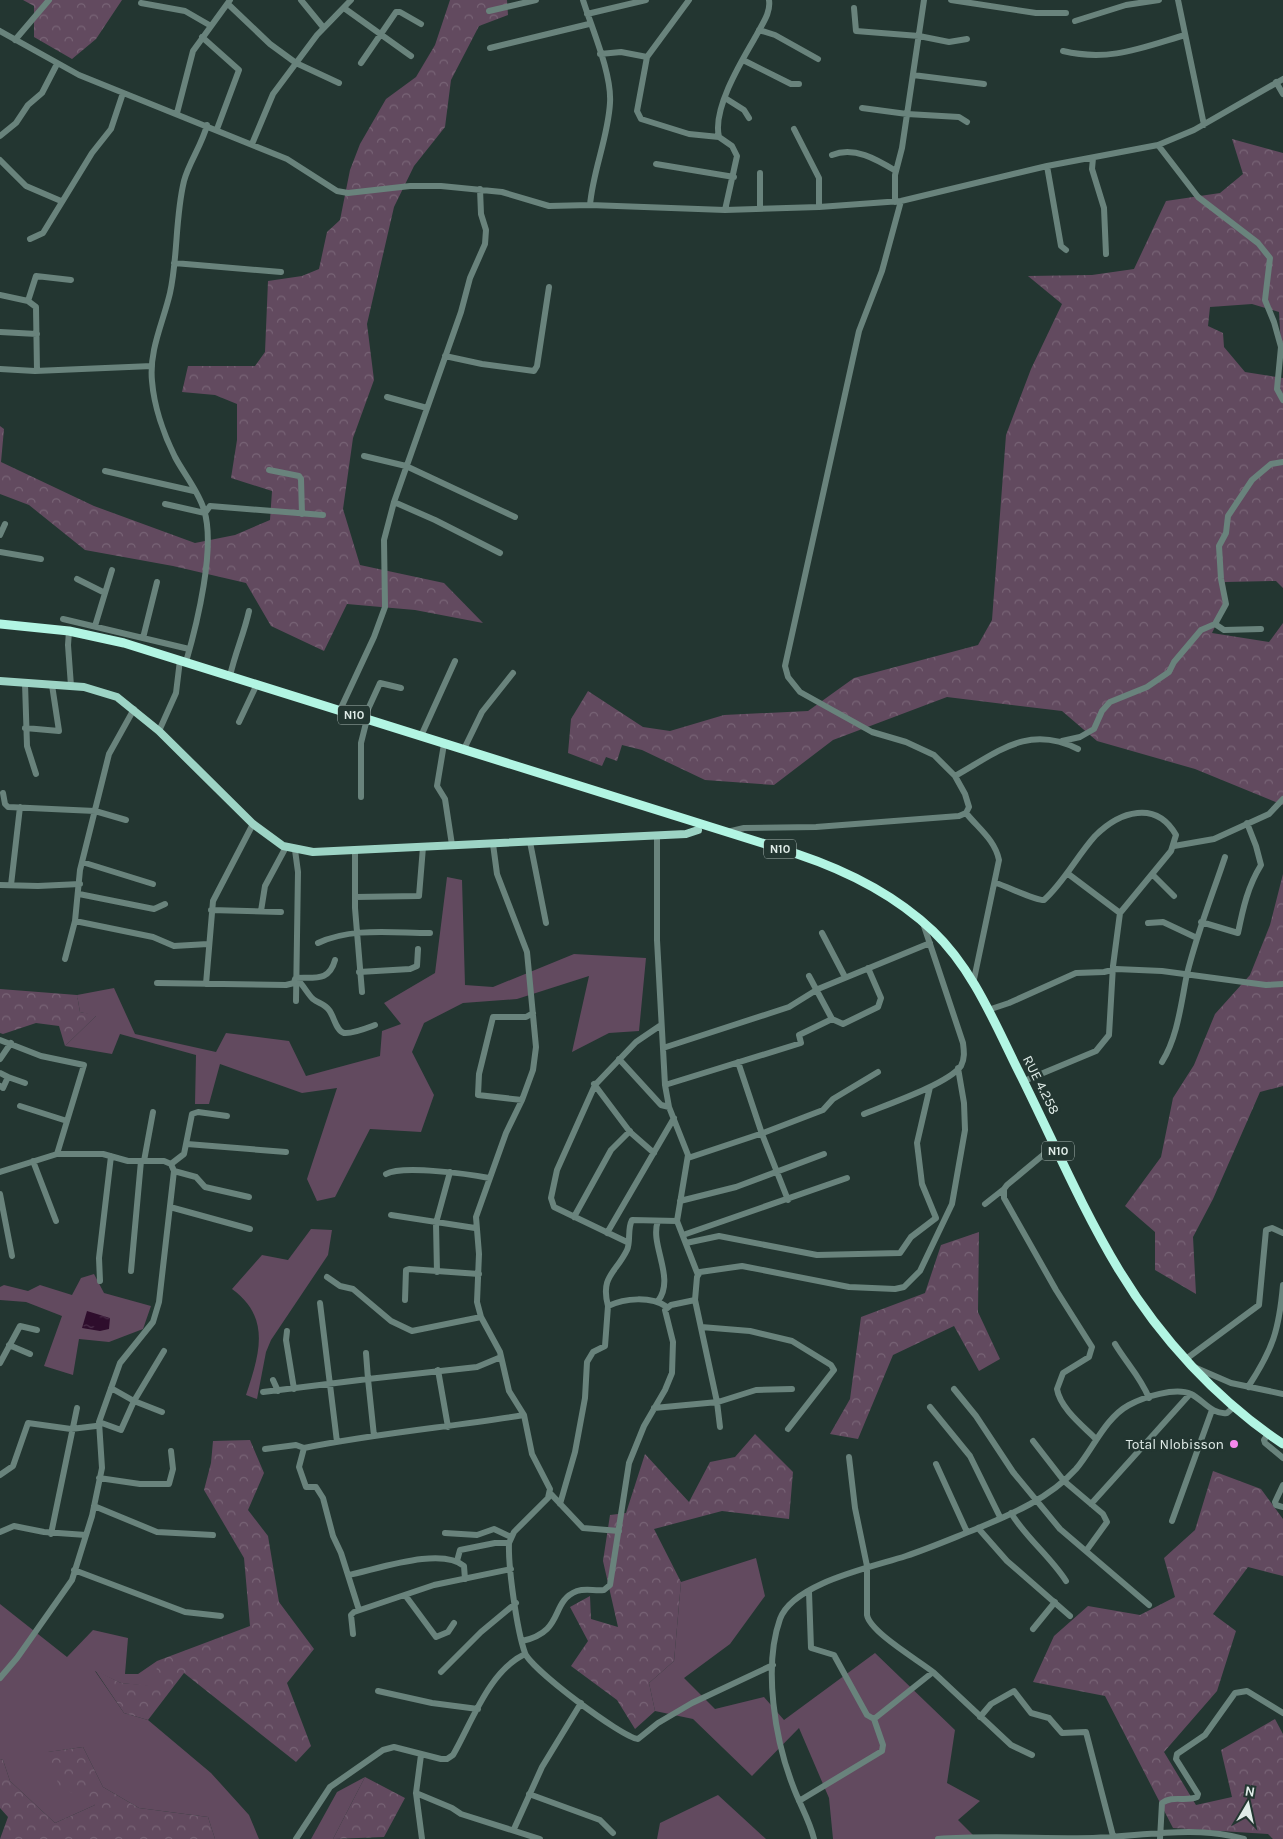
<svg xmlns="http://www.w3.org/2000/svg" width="1283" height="1839" font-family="Karla,sans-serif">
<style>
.grass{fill:#624a5f}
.forest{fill:url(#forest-crowns)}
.water{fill:url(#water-ripples)}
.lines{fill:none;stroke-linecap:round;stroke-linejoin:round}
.minor{stroke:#69837c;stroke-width:6}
.major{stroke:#9dd4c5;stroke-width:8}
.highway{stroke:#b2f5e3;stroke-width:9}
.poi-dot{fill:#f688ed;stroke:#233631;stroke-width:2}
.labels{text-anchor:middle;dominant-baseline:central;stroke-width:5;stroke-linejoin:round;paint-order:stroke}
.shield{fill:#233631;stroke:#a7b5b1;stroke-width:1}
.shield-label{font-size:12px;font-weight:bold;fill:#e0ece8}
.street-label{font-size:14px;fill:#e0ece8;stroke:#233631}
.poi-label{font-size:14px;fill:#e0ece8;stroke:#233631;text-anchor:end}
</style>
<defs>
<pattern id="forest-crowns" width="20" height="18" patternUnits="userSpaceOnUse" patternTransform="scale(1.25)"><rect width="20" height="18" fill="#624a5f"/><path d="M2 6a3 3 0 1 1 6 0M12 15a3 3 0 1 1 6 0" fill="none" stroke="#786476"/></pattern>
<pattern id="water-ripples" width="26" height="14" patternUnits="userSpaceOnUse" patternTransform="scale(1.25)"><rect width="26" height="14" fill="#2e0d2c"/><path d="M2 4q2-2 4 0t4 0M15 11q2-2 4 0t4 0" fill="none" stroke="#4c304b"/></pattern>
</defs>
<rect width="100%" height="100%" fill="#233631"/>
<!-- grass -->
<path class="grass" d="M 447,877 L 462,880 L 465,985 L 493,987 L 574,954 L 646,958 L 639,1031 L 609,1033 L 572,1052 L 589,976 L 517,999 L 463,1003 L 424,1023 L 412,1052 L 434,1095 L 421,1132 L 370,1129 L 335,1197 L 317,1201 L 307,1179 L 337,1088 L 302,1093 L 220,1064 L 209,1104 L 195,1104 L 196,1055 L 120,1034 L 112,1054 L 65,1046 L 96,1016 L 80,1012 L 77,995 L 114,988 L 135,1034 L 216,1052 L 226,1033 L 289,1041 L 306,1076 L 380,1056 L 382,1031 L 401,1024 L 384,1003 L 435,973 Z
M 311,1229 L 332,1230 L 328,1255 L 271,1340 L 266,1352 L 257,1399 L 246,1395 C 259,1355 272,1318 232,1289 L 262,1255 L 288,1260 Z
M 94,1274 L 104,1293 L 151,1306 L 143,1329 L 109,1342 L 79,1339 L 73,1375 L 44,1366 L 62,1316 L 26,1302 L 0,1300 L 0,1287 L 4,1285 L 28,1291 L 40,1285 L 72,1295 L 81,1278 Z
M 756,1558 L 765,1596 L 730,1644 L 684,1678 L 715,1709 L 764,1697 L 784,1720 L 875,1653 L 955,1730 L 947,1783 L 980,1801 L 958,1820 L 977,1839 L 833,1839 L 829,1798 L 799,1728 L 752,1776 L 693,1719 L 655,1711 L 649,1683 L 674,1661 L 681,1582 Z
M 0,1604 L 67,1657 L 93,1630 L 128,1638 L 125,1674 L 138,1674 L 157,1661 L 157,1687 L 121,1683 L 95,1671 L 124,1713 L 148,1720 L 211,1773 L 249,1815 L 259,1839 L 215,1839 L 208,1817 L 139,1808 L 103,1787 L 83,1747 L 48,1752 L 95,1805 L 55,1823 L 10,1781 L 3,1760 L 0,1759 Z
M 365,1777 L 333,1839 L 311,1839 L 337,1792 Z
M 718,1795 L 766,1839 L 657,1839 L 660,1823 Z"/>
<!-- forest -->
<path class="forest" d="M 23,0 L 122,0 L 96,39 L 72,59 L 34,37 L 34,6 Z
M 450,0 L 507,0 L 508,15 L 479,26 L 451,80 L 445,127 L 414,166 L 394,207 L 367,324 L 374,380 L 353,438 L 343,509 L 360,565 L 444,583 L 483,623 L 415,610 L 347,604 L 324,651 L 271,626 L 246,583 L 173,566 L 85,550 L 29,505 L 0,494 L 0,426 L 4,429 L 1,462 L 94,506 L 195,543 L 235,535 L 270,520 L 272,491 L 231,478 L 237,440 L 237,404 L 215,395 L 182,392 L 188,366 L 255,366 L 265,352 L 268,281 L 302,276 L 319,269 L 327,232 L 340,220 L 350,170 L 360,144 L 386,99 L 416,77 L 435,45 Z
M 1232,139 L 1283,153 L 1283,348 L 1281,347 L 1279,312 L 1252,304 L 1210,307 L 1208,326 L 1223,333 L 1224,347 L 1245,372 L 1283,378 L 1283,588 L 1276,581 L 1225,582 L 1226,604 L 1212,633 L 1269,642 L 1283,623 L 1283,805 L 1195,769 L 1097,741 L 1062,711 L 947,697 L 833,740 L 774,785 L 705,780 L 642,750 L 622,745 L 617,761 L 606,757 L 602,766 L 568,753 L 571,719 L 588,691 L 643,727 L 670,731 L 724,715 L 808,711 L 854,678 L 978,645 L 992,620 L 1006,435 L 1031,369 L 1062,304 L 1028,276 L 1092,275 L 1134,269 L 1166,201 L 1220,193 L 1243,174 Z
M 1283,874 L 1283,1086 L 1260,1092 L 1213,1199 L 1193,1237 L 1196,1294 L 1155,1270 L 1155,1232 L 1125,1206 L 1161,1157 L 1173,1098 L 1194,1065 L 1215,1014 L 1250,975 L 1270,925 Z
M 0,989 L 77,995 L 80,1012 L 97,1015 L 65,1046 L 59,1026 L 36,1023 L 3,1034 L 0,1033 Z
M 979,1232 L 978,1312 L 1000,1359 L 979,1371 L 954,1326 L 893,1355 L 858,1439 L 830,1434 L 850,1399 L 861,1317 L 925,1293 L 941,1245 Z
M 755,1434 L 793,1472 L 789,1519 L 722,1511 L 654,1529 L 681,1582 L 674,1661 L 649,1683 L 655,1711 L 635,1729 L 617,1700 L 571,1666 L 588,1641 L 570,1607 L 590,1596 L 591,1619 L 618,1627 L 603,1561 L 610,1515 L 626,1513 L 645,1454 L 689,1502 L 710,1462 L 735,1457 Z
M 250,1440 L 264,1473 L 248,1510 L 268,1536 L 279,1602 L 314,1649 L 287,1683 L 311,1746 L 296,1762 L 184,1673 L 148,1720 L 124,1713 L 95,1670 L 121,1683 L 156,1686 L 157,1661 L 250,1626 L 244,1558 L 204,1490 L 211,1463 L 213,1441 Z
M 1213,1471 L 1261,1489 L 1283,1519 L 1283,1576 L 1248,1567 L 1213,1614 L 1236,1631 L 1217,1691 L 1164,1752 L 1196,1805 L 1232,1797 L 1221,1750 L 1275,1719 L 1283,1734 L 1283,1839 L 1273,1839 L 1268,1834 L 1173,1828 L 1105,1696 L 1033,1682 L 1054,1636 L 1088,1606 L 1140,1615 L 1175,1597 L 1164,1558 L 1195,1530 Z
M 83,1747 L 103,1787 L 139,1808 L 208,1817 L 215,1839 L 0,1839 L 8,1817 L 0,1808 L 0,1759 L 3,1760 L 10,1781 L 55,1823 L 95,1805 L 59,1786 L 47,1752 Z
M 365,1777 L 405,1798 L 384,1837 L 333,1839 Z"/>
<!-- water -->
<path class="water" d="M 87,1311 L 110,1318 L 109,1329 L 100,1331 L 82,1328 Z"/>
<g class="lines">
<!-- minor -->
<path class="minor" d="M 301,0 L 323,27
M 583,0 C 592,29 612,74 610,103 C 608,138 593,170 590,205
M 689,0 L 647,57 L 637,111 L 641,119 L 689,134 L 719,137
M 951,0 L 1036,13 L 1066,13
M 1178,0 L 1204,125
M 141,3 L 185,11 L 211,26
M 228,4 L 270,44 L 296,63 L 339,83
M 344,8 L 411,56
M 854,8 L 856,31 L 919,36 L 949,42 L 967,39
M 489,11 L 536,0
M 587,14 L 646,0
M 1075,21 L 1126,5 L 1159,0
M 759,30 L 775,35 L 818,59
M 0,31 L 79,75 L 287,159 L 337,191 L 348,193 L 410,186 L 441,186 L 502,192 L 549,206 L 590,205 L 725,210 L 819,207 L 901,201 L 1047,166 L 1158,145 L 1194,130 L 1283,79
M 202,37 L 239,70 L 217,129
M 15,40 L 49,0
M 490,48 L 589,24
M 1063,51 C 1109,62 1141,48 1185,35
M 600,54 L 621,52 L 647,57
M 743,60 L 791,84 L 799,84
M 361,63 L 396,12 L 400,12 L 421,24
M 913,75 L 984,84
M 1276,82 L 1283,94
M 725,98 L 744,110 L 749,118
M 862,108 L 907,114 L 959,117 L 967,122
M 177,113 L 193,51 L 230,0
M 794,129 L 819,178 L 819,207
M 0,136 L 16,123 L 28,105 L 42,93 L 57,64
M 252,144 L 273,94 L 317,35 L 351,0
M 1158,145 L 1198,197 L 1258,243 L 1270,258 L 1265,300 L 1274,322 L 1281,347 L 1277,389 L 1283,400
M 832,155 C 854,146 876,159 896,171
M 1093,158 L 1092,169 L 1104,208 L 1106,254
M 0,160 L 26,186 L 61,201
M 656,164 L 734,177
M 1047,166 L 1061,246 L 1066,250
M 760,173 L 760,209
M 895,202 L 895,175 L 902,148 L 924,0
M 725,210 L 737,156 L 732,146 L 719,137 C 712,109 742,60 756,36 C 762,24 771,13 769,0
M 30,239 L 43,233 L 92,153 L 111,129 L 123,93
M 174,263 L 281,272
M 0,295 L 28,301 L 36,307 L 37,371
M 28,301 L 36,276 L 71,280
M 0,332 L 37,334
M 445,356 L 482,364 L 534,371 L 537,366 L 549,287
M 0,369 L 35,371 L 152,366
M 387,397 L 427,408
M 364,456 L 406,466 L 515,517
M 269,470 L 299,476 L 301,479 L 302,514
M 105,471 L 194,491
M 394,502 L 435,520 L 500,553
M 165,504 L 205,513 L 210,506 L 323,515
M 0,535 L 5,524
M 0,552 L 41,559
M 77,579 L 105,593
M 63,619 L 189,649
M 1215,624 L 1224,630 L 1261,629
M 95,626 L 112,570
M 69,631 L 68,645 L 71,686
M 143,638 L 157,582
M 186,662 C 197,624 216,547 204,510 C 199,492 184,474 175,457 C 164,435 154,406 152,381 C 149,350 163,323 170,293 C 178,257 175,218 184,181 C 189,162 202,145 207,125
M 230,676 C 235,653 244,634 249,611
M 25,683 L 27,746 L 36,774
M 340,710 L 374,637 L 385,607 L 384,540 L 394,502 L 461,312 L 470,278 L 485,244 L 486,230 L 481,214 L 480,189
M 364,718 L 380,683 L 401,688
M 239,722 L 257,684
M 25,728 L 59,731 L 52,685
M 159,731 L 176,693 L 180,660
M 421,736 L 455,661
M 1062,741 L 1080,737 L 1094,729 L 1102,711 L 1110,702 L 1147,687 L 1169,672 L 1174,662 L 1201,630 L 1215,624 L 1226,604 L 1221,579 L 1219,546 L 1226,533 L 1228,516 L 1252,480 L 1271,464 L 1283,462
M 444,744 L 437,786 L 445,799 L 452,845
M 464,749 L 482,712 L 513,673
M 955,776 C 998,752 1028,724 1078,749
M 3,793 L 5,804 L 8,807 L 95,811 L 126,820
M 361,797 L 361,743 L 367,719
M 966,813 C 979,829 995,840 999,860 L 973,984
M 727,832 L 744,828 L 816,827 L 959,816 L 966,813 L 969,807 L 965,794 L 955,776 L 934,755 L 906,742 L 872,732 L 800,692 L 788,677 L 785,666 L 859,331 L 882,271 L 901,201
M 657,835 L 657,940 L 665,1085 L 669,1107 L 688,1155 L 677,1221 L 698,1275
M 530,842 L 546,923
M 493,844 L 497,874 L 527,952 L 536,1047 L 533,1070 L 522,1100 L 506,1133 L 476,1217 L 479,1254 L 477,1302 L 481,1317 L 500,1352 L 509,1391 L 524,1415 L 532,1454 L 550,1489 L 548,1498 L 514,1532 L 509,1543 C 508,1567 517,1631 525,1653 C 531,1669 621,1737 638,1739 L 658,1723 L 692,1703 L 773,1665
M 1174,846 L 1214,839 L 1269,814 L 1283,799
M 295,850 L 298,872 L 296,1001
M 355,850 L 355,908 L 362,992
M 82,862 L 153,884
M 1067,873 L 1120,913
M 1152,874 L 1174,896
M 996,883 C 1006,886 1037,901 1044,900 C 1064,882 1077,856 1095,836 C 1120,811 1156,800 1176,835 L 1171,851 L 1120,913 L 1113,966 L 1109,1035 L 1096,1051 L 1024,1081
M 0,885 L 38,886 L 80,884
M 11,885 L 20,807
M 79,894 L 154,909 L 165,904
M 355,897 L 419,896 L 423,847
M 211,910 L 281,912
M 261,911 L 265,886 L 286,847
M 75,921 L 153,937 L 174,946 L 208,944
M 1201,922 L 1238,933 C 1243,908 1248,886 1261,865 L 1256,846 L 1247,823
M 1148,923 L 1163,922 L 1197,938
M 822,933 L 845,977
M 318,943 C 352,927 393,933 430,933
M 65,959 L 75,921 L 80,870 L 109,754 L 134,709
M 359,972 L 410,969 L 417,966 L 418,949
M 809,976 L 832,1019 L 843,1024 L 878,1007 L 881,998 L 868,968
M 296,978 C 302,983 309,996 313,999 C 318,1003 325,1004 329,1010 C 334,1016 336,1031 344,1033 C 352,1034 367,1028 375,1025
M 296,978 C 315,977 329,982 335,960
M 157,983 L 286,985 L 294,983 L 295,979
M 206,984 L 213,901 L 253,824
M 988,1010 L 1009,1003 L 1076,973 L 1104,972 L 1116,969 L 1162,971 L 1266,985 L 1283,984
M 0,1040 L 41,1056 L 84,1065 L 57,1154
M 663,1048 L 789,1007 L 818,989 L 930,943
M 0,1059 L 11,1043
M 619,1059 L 661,1105 L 669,1107
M 738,1062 L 762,1134 L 788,1200
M 1162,1062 C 1178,1036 1181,1003 1187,974 C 1197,933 1212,896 1225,857
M 0,1073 L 8,1077 L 3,1088 L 0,1086
M 8,1077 L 25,1083
M 594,1084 L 630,1132 L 654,1153
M 665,1085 L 801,1043 L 799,1035 L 832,1019
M 522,1100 L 478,1095 L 479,1074 L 493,1017 L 526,1017 L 533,1013
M 20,1106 L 67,1121
M 864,1114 C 886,1105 948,1084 961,1066 C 965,1058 964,1051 963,1043 L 923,923
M 187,1144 L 286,1152
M 1055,1145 L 1007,1185 L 1004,1189 L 1004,1198 L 1056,1290 L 1092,1347 L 1089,1357 L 1063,1373 L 1057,1389 C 1060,1408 1083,1426 1096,1439
M 688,1158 L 763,1133 L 823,1110 L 833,1099 L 878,1072
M 33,1161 L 56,1221
M 144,1161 L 153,1112
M 174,1171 L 196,1177 L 205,1187 L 249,1197
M 0,1172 L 57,1154 L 103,1154 L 128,1161 L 164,1161 L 171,1164 L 184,1154 L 192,1114 L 198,1112 L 227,1116
M 386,1174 C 402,1165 469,1174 489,1178
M 0,1194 L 12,1256
M 680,1201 L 736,1187 L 824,1154
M 985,1204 L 1004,1189
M 170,1207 L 250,1229
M 391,1215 L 475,1228
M 574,1217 L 611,1150 L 630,1131
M 658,1221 C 649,1244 676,1278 658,1301
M 607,1233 L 674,1118
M 683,1235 L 847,1178
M 627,1242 L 554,1207 L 551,1198 L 557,1170 L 595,1085 L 636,1042 L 661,1025
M 686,1243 L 719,1236 L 817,1255 L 900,1253 L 911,1237 L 936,1218 L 922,1184 L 917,1143 L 930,1087
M 131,1271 L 141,1161
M 437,1272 L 436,1223 L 450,1172
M 327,1277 L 340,1286 L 353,1289 L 391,1321 L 412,1331 L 481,1317
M 100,1281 L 99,1258 L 111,1156
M 405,1300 L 406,1270 L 409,1269 L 479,1274
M 695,1300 L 717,1402 L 720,1427
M 320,1303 L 337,1442
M 608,1306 C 600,1276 616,1273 627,1250 C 631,1242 627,1229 632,1220 L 677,1221
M 701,1327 L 750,1331 L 792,1341 L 831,1365 L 834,1370 L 788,1429
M 287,1331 L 286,1340 L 294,1389
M 1115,1344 C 1127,1364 1140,1376 1149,1398
M 9,1345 L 30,1354
M 366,1353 L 368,1379 L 477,1367 L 501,1357
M 1186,1359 L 1259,1305 L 1266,1230 L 1272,1228 L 1283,1233
M 0,1363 L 20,1326 L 37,1330
M 1194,1367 L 1231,1383 L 1283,1394
M 438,1370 L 448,1427
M 273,1380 L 278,1391
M 1248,1387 C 1273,1349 1279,1330 1283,1285
M 954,1389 L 976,1416 L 1013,1472 L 1060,1529 L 1149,1605
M 263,1392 L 368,1379 L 374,1436
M 930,1407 L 970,1456 L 1000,1517
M 654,1408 L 718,1402 L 756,1390 L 792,1389
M 162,1412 L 134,1401 L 164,1351
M 99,1422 L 121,1430 L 134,1401 L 111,1388
M 1268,1434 L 1264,1440 L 1265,1443 L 1283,1458
M 1033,1441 L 1064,1481 L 1103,1514 L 1107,1522 L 1086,1551
M 304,1448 L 299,1467 L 306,1487 L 316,1487 L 323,1498 L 333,1536 L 341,1553 L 359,1610
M 265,1449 L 296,1445 L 304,1448 C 377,1433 451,1427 524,1415
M 849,1457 L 855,1508 L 867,1566 L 867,1615 C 870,1632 918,1660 933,1672
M 936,1464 L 967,1532
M 0,1475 L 13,1466 L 28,1423 L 71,1429 L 96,1426
M 99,1478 L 140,1484 L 169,1484 L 173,1469 L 171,1451
M 1283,1485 L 1275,1502 L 1276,1505 L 1283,1507
M 550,1493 L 583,1528 L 619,1531
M 560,1504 L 575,1452 L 585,1398 L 587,1362 L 593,1352 L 605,1346 L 608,1306 C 625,1298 651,1296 667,1307
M 1091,1504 L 1190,1394
M 94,1506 L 157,1532 L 213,1535
M 1011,1513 C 1026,1538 1050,1556 1066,1581
M 1172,1521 L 1212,1410
M 978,1528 L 1007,1561 L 1070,1616
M 0,1532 L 14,1526 L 44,1532 L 86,1535
M 445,1533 L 477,1535 L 494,1529 L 511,1537
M 51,1534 L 77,1408
M 457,1561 L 460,1550 L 495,1543 L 509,1543
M 74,1570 L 185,1612 L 221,1616
M 348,1575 C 375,1570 441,1546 464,1566 L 465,1579
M 809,1592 L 811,1648 L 834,1655 L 867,1715 L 874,1719
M 405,1595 L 436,1637 L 448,1632 L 454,1623
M 1033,1629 L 1055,1602
M 353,1634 L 351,1615 L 354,1612 L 434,1585 L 511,1569
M 522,1641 C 566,1631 549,1602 577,1591 C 586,1588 594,1591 604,1590 L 610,1585 L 629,1463 L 644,1426 L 665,1390 L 672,1373 L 673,1342 L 665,1310 L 671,1305 L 695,1300 L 697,1277 L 700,1272 L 742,1266 L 849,1287 L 895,1289 L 904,1287 L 920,1271 L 952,1204 L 965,1130 L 964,1103 L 958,1068
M 441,1672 L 481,1632 L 516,1603
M 0,1678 L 17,1658 L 72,1580 L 92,1516 L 102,1468 L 99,1422 L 120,1363 L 153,1322 L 159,1302 L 174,1171 L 171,1164
M 378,1691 L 432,1703 L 478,1709
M 980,1717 L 991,1704 L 1014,1691 L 1031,1713 L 1049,1718 L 1062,1733 L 1086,1732 L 1113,1836
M 421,1755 L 416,1793 L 422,1839
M 416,1793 L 452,1808 L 461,1814 L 540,1839
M 529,1794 L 600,1820 L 613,1833
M 799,1801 L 882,1751 L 883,1745 L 874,1719 L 933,1672 L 1011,1745 L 1032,1755
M 514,1829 L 542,1767 L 581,1703
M 296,1839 L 330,1787 L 383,1750 L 394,1747 L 441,1759 L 447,1759 L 453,1755 C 472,1722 489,1671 525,1654
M 814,1839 C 810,1821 799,1803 793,1786 C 775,1740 763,1667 780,1619 C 793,1583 873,1567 906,1556 C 930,1548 953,1538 976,1529 C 1012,1514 1050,1498 1076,1469 C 1093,1449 1105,1418 1129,1405 C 1144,1397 1175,1387 1191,1394 C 1203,1400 1212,1415 1227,1413 L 1234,1407
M 938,1839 C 989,1835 1042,1839 1093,1838 C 1145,1836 1194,1825 1244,1839
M 1160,1839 L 1162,1803 C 1172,1795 1186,1802 1197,1797 L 1198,1794 L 1176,1759 L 1177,1754 L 1205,1735 L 1235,1693 L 1247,1691 L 1283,1713"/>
<!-- major -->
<path class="major" d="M 0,681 L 84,687 L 117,697 L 159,731 L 253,824 L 283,846 L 313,852 L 686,834 L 698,830"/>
<!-- highway -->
<path class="highway" d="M 0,624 L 69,631 L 124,643 L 797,854 C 848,871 894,894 933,931 C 973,969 995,1024 1019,1072 C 1052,1138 1081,1207 1119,1270 C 1160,1338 1217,1400 1283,1444"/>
</g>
<!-- markers -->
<circle class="poi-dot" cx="1234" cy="1444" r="5"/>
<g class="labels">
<!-- shield labels -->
<g class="shield">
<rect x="338" y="705.5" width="32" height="19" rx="4"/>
<rect x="764" y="839.5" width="32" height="19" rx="4"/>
<rect x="1042" y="1141.5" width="32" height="19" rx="4"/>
</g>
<g class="shield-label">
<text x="354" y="715">N10</text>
<text x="780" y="849">N10</text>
<text x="1058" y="1151">N10</text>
</g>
<!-- street labels -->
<g class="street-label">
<text transform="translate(1041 1085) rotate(63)">RUE 4.258</text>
</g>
<!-- poi labels -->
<g class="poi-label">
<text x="1224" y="1444">Total Nlobisson</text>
</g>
</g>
<!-- north arrow -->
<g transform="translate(1248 1804) rotate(9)" stroke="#233631" stroke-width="4" paint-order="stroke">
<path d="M0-4L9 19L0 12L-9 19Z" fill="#e0ece8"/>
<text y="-8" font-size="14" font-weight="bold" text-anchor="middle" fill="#e0ece8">N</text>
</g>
</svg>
